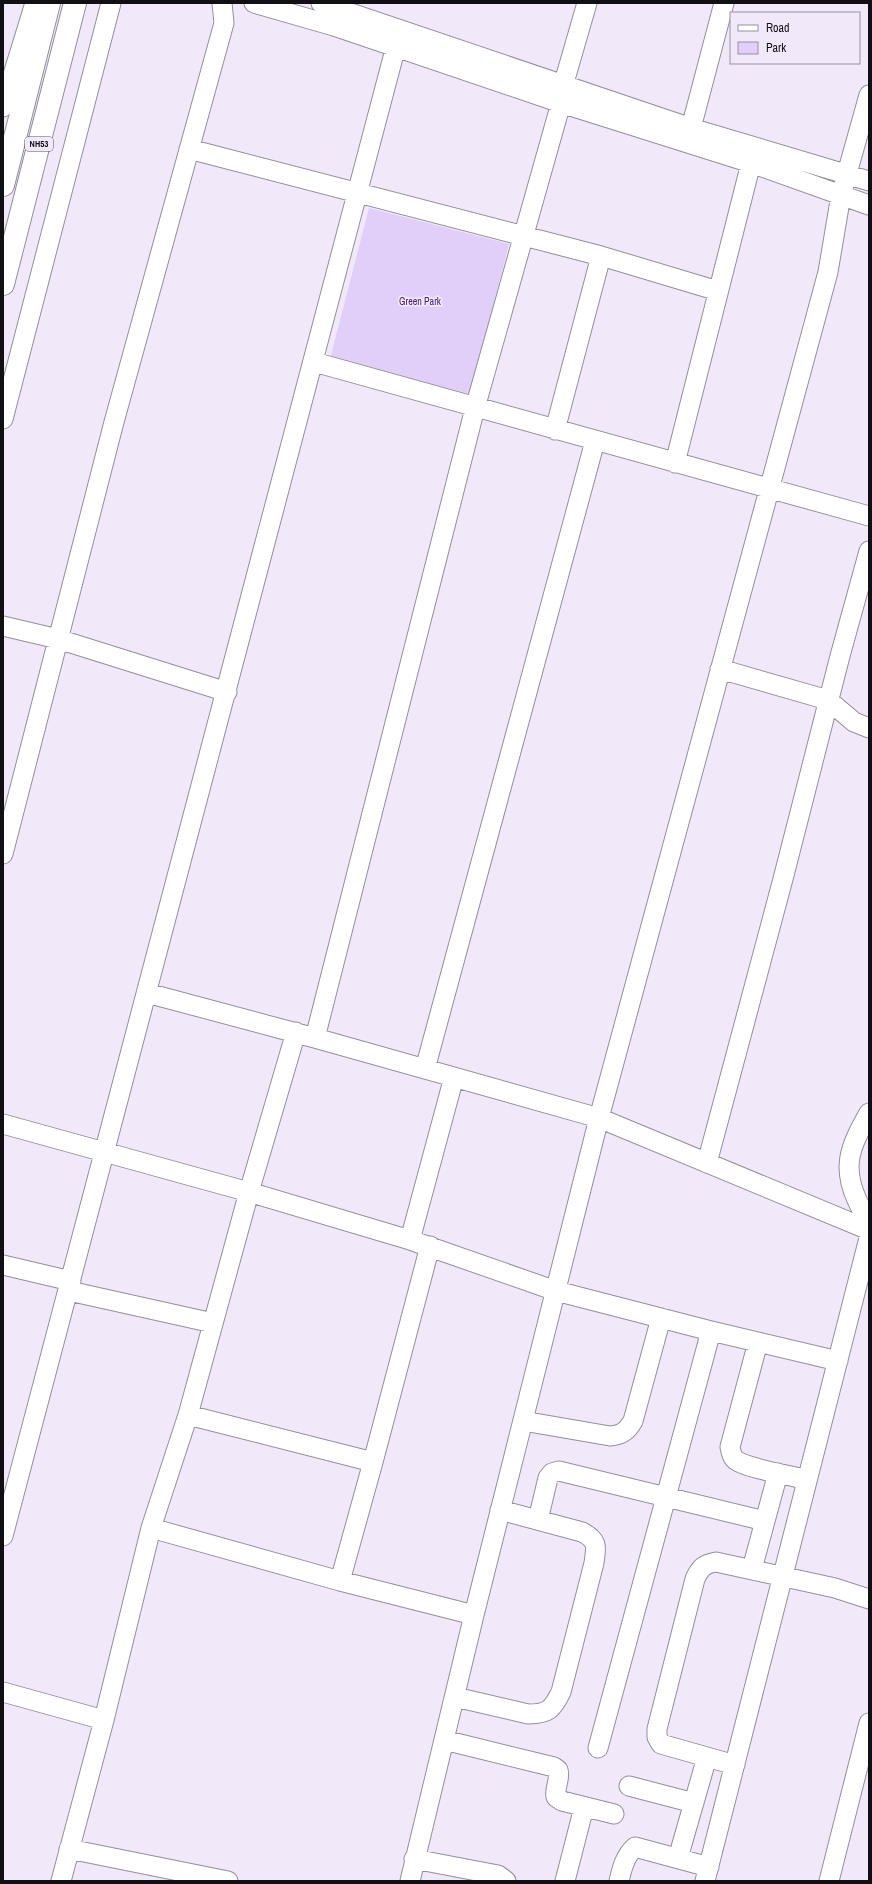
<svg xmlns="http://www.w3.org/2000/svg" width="872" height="1884" font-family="'Archivo Narrow',sans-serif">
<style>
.green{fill:#e1cff9}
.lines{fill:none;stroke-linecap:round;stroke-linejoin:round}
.minor-casing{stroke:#948e9d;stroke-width:21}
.highway-casing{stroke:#948e9d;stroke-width:24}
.minor{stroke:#fff;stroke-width:19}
.highway{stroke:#fff;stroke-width:22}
.labels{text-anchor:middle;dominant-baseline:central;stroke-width:3.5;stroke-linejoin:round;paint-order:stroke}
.shield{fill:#f1e9fa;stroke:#545059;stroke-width:1}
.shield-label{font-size:9px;font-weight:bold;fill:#110e14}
.park-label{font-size:10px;fill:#4c2172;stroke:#f1e9fa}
</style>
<rect width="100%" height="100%" fill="#f1e9fa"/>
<!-- green -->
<path class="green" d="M 369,208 L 509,244 L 471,394 L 330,359 Z"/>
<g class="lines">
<defs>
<path id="minor" d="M 254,3 L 334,26 L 561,103 L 751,163 L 869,205
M 321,3 L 691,128 L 869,181
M 563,86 L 587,3
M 3,107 L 35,3
M 691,128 L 724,3
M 189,149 L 601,256 L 718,291
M 314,362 L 869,516
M 3,419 L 111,3
M 555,430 L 601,256
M 675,463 L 751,163
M 3,626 L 58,639 L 227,692
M 720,669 L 828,700 L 854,722 L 869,728
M 3,854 L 114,422 L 224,23 L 222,3
M 147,993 L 315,1038 L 599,1118 L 869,1230
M 315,1038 L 475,408 L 561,103
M 425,1069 L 595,441
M 869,1113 C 851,1145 841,1165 857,1200 C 861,1209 866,1216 869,1225
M 3,1124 L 249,1192 L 410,1240 L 556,1291 L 711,1331 L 838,1361
M 707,1163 L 783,879 L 840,656 L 869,551
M 410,1240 L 454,1077
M 3,1265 L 71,1281
M 69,1291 L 213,1323
M 758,1342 L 730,1447 C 731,1452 732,1458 737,1461 C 750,1469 790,1475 807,1480
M 188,1415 L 373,1462 L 340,1581
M 523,1421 L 610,1436 C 622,1435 627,1431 633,1421 L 661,1318
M 373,1462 L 430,1246
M 538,1520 L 548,1478 L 552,1473 L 559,1471 L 765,1521
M 151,1528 L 340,1581 L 474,1615
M 3,1536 L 396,46
M 752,1569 L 778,1473
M 3,1692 L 104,1720
M 455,1697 L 528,1714 C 548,1714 552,1710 561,1692 L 594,1563 C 596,1547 599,1541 582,1532 L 500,1510
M 444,1740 L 554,1767 L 558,1770 C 561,1779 554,1787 556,1797 L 562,1801 L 614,1814
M 598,1748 L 711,1331
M 735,1765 L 661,1744 L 657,1737 L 657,1729 L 695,1579 C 700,1568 704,1564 716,1562 L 835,1588 L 869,1599
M 629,1786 L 694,1803
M 69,1849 L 228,1881
M 678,1858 L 707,1757
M 414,1859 L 498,1875 L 506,1881
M 61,1881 L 104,1720 L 151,1528 L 188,1415 L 249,1192 L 296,1032
M 410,1881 L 474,1615 L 599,1118 L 828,272 L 841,195 L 869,95
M 565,1881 L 584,1807
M 619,1881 C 622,1868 625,1856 635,1847 L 709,1867
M 705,1881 L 869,1238
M 829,1881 L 869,1723"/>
<path id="highway" d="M 3,185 L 49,3
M 3,284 L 75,3"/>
</defs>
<!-- minor casing -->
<use href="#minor" class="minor-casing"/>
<!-- highway casing -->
<use href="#highway" class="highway-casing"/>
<!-- minor -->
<use href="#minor" class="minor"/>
<!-- highway -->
<use href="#highway" class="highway"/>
</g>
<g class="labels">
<!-- shield labels -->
<rect class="shield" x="25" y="137" width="28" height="14" rx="3"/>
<g class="shield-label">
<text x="39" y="144">NH53</text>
</g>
<!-- park labels -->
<g class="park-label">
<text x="420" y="301">Green Park</text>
</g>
</g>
<!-- border -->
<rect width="872" height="1884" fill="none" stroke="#110e14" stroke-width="8"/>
<!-- legend -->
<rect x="730" y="12" width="130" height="52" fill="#f1e9fa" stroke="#97919e"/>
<rect x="738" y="25" width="20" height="6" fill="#ffffff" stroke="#97919e"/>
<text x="766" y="32" font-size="12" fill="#110e14">Road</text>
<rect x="738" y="42" width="20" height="12" fill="#e1cff9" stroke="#97919e"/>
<text x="766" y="52" font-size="12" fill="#110e14">Park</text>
</svg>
